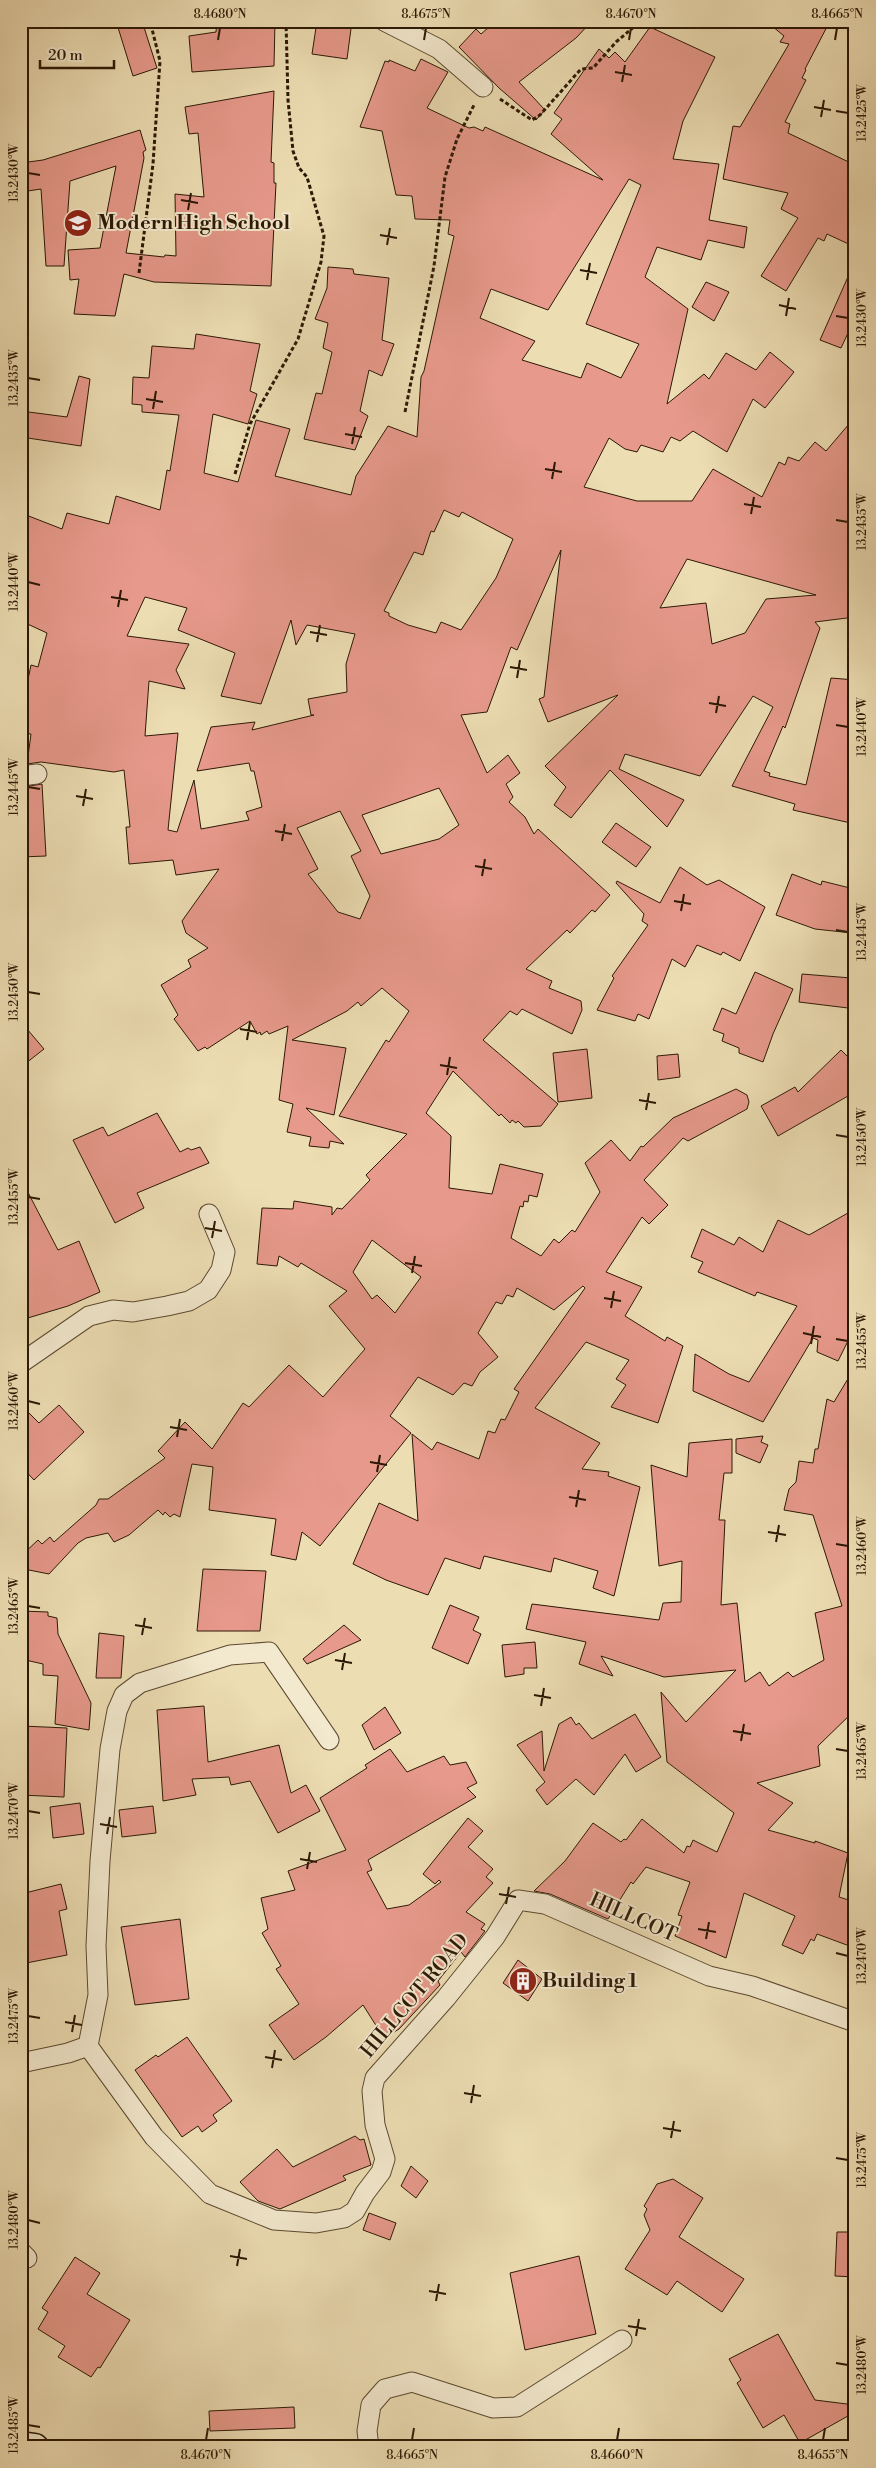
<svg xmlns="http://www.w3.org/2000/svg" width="876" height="2468" font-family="'Libre Bodoni',serif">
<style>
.building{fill:#e7998b;stroke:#2c1805;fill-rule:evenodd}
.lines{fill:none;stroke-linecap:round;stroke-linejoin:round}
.minor-casing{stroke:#5c4930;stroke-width:21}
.secondary-casing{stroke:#2c1805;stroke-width:29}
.path{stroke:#2c1805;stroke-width:3;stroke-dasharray:4 2.5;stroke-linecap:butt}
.minor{stroke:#f3e9ce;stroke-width:19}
.secondary{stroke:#f3e9ce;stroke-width:26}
.ticks{fill:none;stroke:#2c1805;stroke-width:2}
.labels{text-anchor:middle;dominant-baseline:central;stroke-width:4;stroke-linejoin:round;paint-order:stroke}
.poi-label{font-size:20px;font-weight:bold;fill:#2c1805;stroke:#f3e9ce;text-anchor:start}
.street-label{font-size:20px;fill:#2c1805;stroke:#f3e9ce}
.neatline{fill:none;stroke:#2c1805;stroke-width:2}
.ticks-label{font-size:12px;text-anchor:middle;fill:#2c1805}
</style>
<rect width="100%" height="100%" fill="#edddb3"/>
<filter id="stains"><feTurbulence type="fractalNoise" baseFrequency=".004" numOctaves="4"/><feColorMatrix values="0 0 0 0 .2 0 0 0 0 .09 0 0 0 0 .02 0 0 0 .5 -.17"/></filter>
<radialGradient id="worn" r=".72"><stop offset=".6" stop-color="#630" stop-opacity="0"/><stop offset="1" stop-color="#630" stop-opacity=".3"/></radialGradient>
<!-- building -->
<path class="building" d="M 116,21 L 142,21 L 157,68 L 133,76 Z
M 217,21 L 275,21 L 274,66 L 192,72 L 189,36 L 216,32 Z
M 317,21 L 352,21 L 347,59 L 312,54 Z
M 496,21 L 592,21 L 576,38 L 519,82 L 545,110 L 536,120 L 499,88 L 459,47 L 476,29 L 481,34 Z
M 766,21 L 830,21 L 805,69 L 806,70 L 802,78 L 806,80 L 785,122 L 790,124 L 788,133 L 855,165 L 855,247 L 827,234 L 824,241 L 818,238 L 786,291 L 761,276 L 798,218 L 781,209 L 788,193 L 723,179 L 733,126 L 740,127 L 789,44 L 780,42 L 784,36 Z
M 650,27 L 715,57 L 683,121 L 673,159 L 719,164 L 709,220 L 747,227 L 744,248 L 708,240 L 701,260 L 657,247 L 645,277 L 688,309 L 667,404 L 704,374 L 709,379 L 726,353 L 756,370 L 770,352 L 794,372 L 765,408 L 753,399 L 727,452 L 693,431 L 680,441 L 671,437 L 663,452 L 641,445 L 637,452 L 625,449 L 609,438 L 584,487 L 637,501 L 692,501 L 713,469 L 762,497 L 779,462 L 785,465 L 788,457 L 799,461 L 815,442 L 826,451 L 855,417 L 855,617 L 815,622 L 820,628 L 785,728 L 783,726 L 764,771 L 770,773 L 769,776 L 806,785 L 831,678 L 855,680 L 855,824 L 793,810 L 795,804 L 732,786 L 773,707 L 753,696 L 700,776 L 625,754 L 619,769 L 684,800 L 667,827 L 610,770 L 571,818 L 554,805 L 566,787 L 545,766 L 618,695 L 548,722 L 539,699 L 544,697 L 561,550 L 517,650 L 511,647 L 487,712 L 461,715 L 487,773 L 508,755 L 520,773 L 506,784 L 513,797 L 509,802 L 525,817 L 534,834 L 538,829 L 610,895 L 595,912 L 592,910 L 570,933 L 567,930 L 526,969 L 552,981 L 549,988 L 581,1001 L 582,1010 L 572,1034 L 522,1009 L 517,1015 L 510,1011 L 483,1040 L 558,1104 L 541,1126 L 524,1127 L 518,1121 L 516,1123 L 512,1120 L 510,1123 L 501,1114 L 499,1116 L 453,1071 L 426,1113 L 451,1136 L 449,1188 L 492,1194 L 500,1164 L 543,1174 L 537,1197 L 529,1195 L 528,1202 L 524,1201 L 523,1207 L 520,1206 L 511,1238 L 541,1256 L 554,1239 L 559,1243 L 572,1230 L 575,1232 L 600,1192 L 585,1163 L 611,1140 L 630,1161 L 641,1146 L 643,1147 L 673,1118 L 736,1089 L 747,1095 L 749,1102 L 747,1109 L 688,1141 L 683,1138 L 644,1180 L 668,1205 L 649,1224 L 642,1217 L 606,1272 L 642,1287 L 625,1316 L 665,1341 L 667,1337 L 683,1346 L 658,1423 L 611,1407 L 626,1385 L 616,1379 L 629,1360 L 586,1342 L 535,1408 L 600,1443 L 582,1469 L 609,1472 L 608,1476 L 640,1487 L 614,1596 L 593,1588 L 598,1571 L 554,1558 L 551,1572 L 484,1556 L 480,1569 L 445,1558 L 428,1595 L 386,1580 L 353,1564 L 379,1503 L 418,1521 L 412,1434 L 432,1450 L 437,1442 L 479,1459 L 488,1431 L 495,1433 L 501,1419 L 505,1420 L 519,1392 L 514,1389 L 585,1288 L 583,1286 L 554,1310 L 517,1288 L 513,1297 L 507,1295 L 502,1304 L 496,1302 L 478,1333 L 498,1357 L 480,1372 L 472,1386 L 464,1383 L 453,1395 L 418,1377 L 390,1416 L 411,1433 L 320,1546 L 302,1532 L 296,1560 L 271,1555 L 276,1519 L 209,1510 L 213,1467 L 192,1464 L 180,1517 L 174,1514 L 170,1517 L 165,1512 L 163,1515 L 158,1510 L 129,1535 L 114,1542 L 108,1533 L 86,1538 L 78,1543 L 49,1574 L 29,1570 L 21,1562 L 21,1556 L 38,1540 L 42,1544 L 50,1537 L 54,1542 L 96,1505 L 99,1499 L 108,1499 L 165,1458 L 158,1451 L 185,1422 L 212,1449 L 243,1403 L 249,1407 L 289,1365 L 323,1397 L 365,1349 L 329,1306 L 347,1291 L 301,1263 L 298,1267 L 279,1256 L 277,1266 L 257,1264 L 262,1208 L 293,1209 L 294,1201 L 332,1207 L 332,1215 L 337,1208 L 342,1209 L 370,1180 L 366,1175 L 407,1134 L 339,1116 L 386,1040 L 389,1042 L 409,1011 L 382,988 L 361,1006 L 358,1002 L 347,1011 L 292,1040 L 346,1048 L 334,1115 L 306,1108 L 344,1144 L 330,1141 L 329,1148 L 309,1146 L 311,1137 L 287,1132 L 293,1104 L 279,1100 L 288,1026 L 269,1034 L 267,1031 L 261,1035 L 260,1032 L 257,1034 L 250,1021 L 207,1049 L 205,1047 L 198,1051 L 174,1019 L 178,1015 L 161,985 L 191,967 L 188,960 L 208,948 L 186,933 L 182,921 L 219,869 L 176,875 L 173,860 L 129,864 L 126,827 L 130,827 L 124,770 L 114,772 L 41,762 L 27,764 L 31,734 L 21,733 L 21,693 L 25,694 L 31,665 L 38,667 L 47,633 L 21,621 L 21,513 L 62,529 L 67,513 L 109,524 L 116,496 L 160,510 L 167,470 L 170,471 L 179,415 L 142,412 L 142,405 L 132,404 L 133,377 L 149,378 L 152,346 L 194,349 L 196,334 L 260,344 L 250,391 L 257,394 L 248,424 L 213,414 L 204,473 L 238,482 L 256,420 L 290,429 L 275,476 L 351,495 L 356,476 L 388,426 L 417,437 L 421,377 L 424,371 L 454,236 L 448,234 L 450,220 L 415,219 L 412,196 L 396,195 L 382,131 L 360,127 L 385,61 L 389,62 L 389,60 L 415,71 L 421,59 L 448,72 L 427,108 L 469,128 L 474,127 L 483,131 L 485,127 L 603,180 L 551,134 L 562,119 L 554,113 L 599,49 L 609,58 L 615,52 L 625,62 ZM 629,179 L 641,185 L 586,324 L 639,344 L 621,378 L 587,363 L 581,378 L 522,360 L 535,341 L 480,318 L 491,289 L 548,310 ZM 444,510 L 459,517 L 462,512 L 513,539 L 496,578 L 461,630 L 441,622 L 436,633 L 408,625 L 389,616 L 389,613 L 384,611 L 414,552 L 423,555 L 431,531 L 434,532 ZM 687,559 L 816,595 L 766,599 L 745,633 L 712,644 L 706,603 L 660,608 ZM 145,597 L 187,608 L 178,630 L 235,653 L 221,696 L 261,704 L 291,620 L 296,645 L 307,625 L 355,634 L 346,664 L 347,692 L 308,699 L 311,715 L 314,715 L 252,730 L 255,722 L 211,727 L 197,771 L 249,763 L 251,771 L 254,771 L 262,807 L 246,812 L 249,820 L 201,829 L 194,780 L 177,832 L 168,830 L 178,733 L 145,736 L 149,681 L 185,689 L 176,670 L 189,644 L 127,636 ZM 439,788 L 459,825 L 439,839 L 381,854 L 362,815 ZM 340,811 L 361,851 L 351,856 L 370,896 L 360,919 L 338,912 L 308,874 L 318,869 L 297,828 ZM 372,1240 L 421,1277 L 395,1313 L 377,1295 L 372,1299 L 353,1272 Z
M 274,91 L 271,162 L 274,163 L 274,183 L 276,183 L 271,286 L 154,282 L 124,274 L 115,316 L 74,314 L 79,279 L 70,280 L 68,250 L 100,248 L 116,166 L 70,181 L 64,266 L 46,266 L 41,189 L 21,192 L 21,163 L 43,160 L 140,130 L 146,150 L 143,152 L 144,158 L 126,253 L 164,257 L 165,255 L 176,256 L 175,194 L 204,197 L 198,133 L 189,134 L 185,107 Z
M 855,261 L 855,318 L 841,348 L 820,340 Z
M 328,267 L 353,269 L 354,274 L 389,278 L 382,340 L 394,344 L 382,376 L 369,370 L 360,411 L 368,416 L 355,450 L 304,439 L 316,393 L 322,394 L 332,352 L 323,348 L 328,323 L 315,319 L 327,288 Z
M 706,282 L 729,292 L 714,321 L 692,307 Z
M 79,376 L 90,379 L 81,446 L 21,437 L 21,411 L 67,417 Z
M 42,784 L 46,856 L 21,857 L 23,787 Z
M 616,823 L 651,847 L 636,867 L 602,842 Z
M 680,867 L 707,885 L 719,880 L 765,907 L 740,961 L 723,952 L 721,955 L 697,945 L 685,967 L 672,959 L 649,1019 L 638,1014 L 635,1021 L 597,1010 L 614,978 L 612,976 L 648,925 L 642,921 L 644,914 L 616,883 L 617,881 L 660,903 Z
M 792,874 L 821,885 L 822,881 L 854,889 L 851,907 L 855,908 L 852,933 L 815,929 L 776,915 Z
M 755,972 L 793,989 L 773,1034 L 763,1062 L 739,1053 L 739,1048 L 722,1041 L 724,1034 L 713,1030 L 722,1008 L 736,1014 Z
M 802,974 L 851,978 L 848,1008 L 799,1002 Z
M 21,1022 L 44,1049 L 21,1067 Z
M 587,1049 L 592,1098 L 558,1102 L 553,1053 Z
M 841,1050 L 855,1064 L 855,1092 L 778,1136 L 761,1106 L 795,1087 L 798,1092 Z
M 678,1054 L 680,1077 L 658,1080 L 657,1056 Z
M 157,1113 L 180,1152 L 188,1148 L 191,1150 L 200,1147 L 209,1163 L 137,1193 L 144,1208 L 115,1223 L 73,1140 L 103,1127 L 108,1136 Z
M 21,1179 L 58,1250 L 79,1241 L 100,1292 L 68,1306 L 21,1320 Z
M 855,1209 L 855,1327 L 838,1361 L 817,1352 L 818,1340 L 813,1338 L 763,1422 L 693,1391 L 695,1354 L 729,1374 L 749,1382 L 797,1306 L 757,1292 L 755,1296 L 698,1272 L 703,1262 L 691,1257 L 702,1229 L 734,1245 L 739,1237 L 763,1252 L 778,1220 L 809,1235 Z
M 855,1367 L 855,1710 L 818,1746 L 820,1766 L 757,1783 L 793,1803 L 768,1830 L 815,1843 L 815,1841 L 848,1853 L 839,1897 L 855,1902 L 855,1948 L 817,1934 L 814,1941 L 811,1939 L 803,1954 L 782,1945 L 795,1916 L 744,1893 L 726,1958 L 675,1936 L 682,1916 L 678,1915 L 690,1882 L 646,1867 L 633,1884 L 631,1882 L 608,1919 L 550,1894 L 534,1891 L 565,1861 L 593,1823 L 621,1842 L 624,1839 L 626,1840 L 642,1819 L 684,1853 L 687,1846 L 690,1847 L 693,1840 L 717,1852 L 734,1813 L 667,1762 L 661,1692 L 686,1722 L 736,1670 L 664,1677 L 601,1656 L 613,1676 L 579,1664 L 586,1642 L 526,1629 L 532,1604 L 659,1620 L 663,1603 L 681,1602 L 682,1561 L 659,1566 L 651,1465 L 687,1477 L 689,1443 L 732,1439 L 732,1473 L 724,1473 L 719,1520 L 725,1520 L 721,1605 L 737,1603 L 745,1682 L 760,1672 L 769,1686 L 788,1672 L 793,1677 L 824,1660 L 815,1613 L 842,1606 L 813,1515 L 784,1510 L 789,1489 L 796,1482 L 799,1461 L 813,1463 L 815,1449 L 818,1449 L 827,1399 L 834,1402 Z
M 21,1405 L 39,1423 L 59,1405 L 84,1432 L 34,1480 L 21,1466 Z
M 763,1436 L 761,1442 L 768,1445 L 760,1463 L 736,1453 L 736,1439 Z
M 203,1569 L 266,1571 L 260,1631 L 197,1631 Z
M 450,1605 L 479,1617 L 473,1630 L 481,1634 L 468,1664 L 432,1648 Z
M 21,1611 L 48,1612 L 48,1616 L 57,1618 L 58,1634 L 91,1703 L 89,1730 L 55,1724 L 58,1676 L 43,1675 L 43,1664 L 21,1659 Z
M 344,1625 L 361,1640 L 307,1664 L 303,1659 Z
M 99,1633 L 124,1636 L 121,1678 L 96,1678 Z
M 535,1642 L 537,1668 L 524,1668 L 524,1674 L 505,1677 L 502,1645 Z
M 204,1706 L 208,1762 L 279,1745 L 291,1793 L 306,1785 L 320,1811 L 278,1833 L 250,1781 L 231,1785 L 229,1777 L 192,1779 L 196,1795 L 163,1801 L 157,1710 Z
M 385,1707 L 401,1733 L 374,1750 L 362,1725 Z
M 635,1714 L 661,1757 L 636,1772 L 625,1754 L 594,1795 L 576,1779 L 547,1805 L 536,1790 L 545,1782 L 517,1745 L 542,1731 L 544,1771 L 559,1724 L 571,1717 L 576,1725 L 579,1723 L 592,1739 Z
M 22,1726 L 67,1728 L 64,1797 L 21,1795 Z
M 390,1749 L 407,1772 L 444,1756 L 450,1765 L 466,1762 L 477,1783 L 467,1788 L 476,1797 L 368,1860 L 372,1870 L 367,1872 L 387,1909 L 409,1905 L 441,1882 L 439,1880 L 435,1884 L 423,1874 L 468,1818 L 483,1831 L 468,1847 L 493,1869 L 486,1877 L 493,1883 L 466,1912 L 485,1924 L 481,1929 L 485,1931 L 465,1957 L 461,1952 L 438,1981 L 440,1985 L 399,2029 L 384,2038 L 363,2005 L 326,2037 L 294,2060 L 269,2025 L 299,2004 L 276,1969 L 281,1966 L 262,1933 L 268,1929 L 261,1898 L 295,1890 L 288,1871 L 346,1850 L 320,1798 L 367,1768 L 365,1765 Z
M 80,1803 L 84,1834 L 53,1838 L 50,1807 Z
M 153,1806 L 156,1833 L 122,1837 L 119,1810 Z
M 61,1884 L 67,1909 L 59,1911 L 67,1955 L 21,1964 L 21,1894 Z
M 180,1919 L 189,1999 L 135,2005 L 121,1927 Z
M 518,1960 L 542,1979 L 528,2001 L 503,1983 Z
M 187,2037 L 232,2101 L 213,2115 L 217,2121 L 202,2132 L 198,2126 L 182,2137 L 135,2070 L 156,2055 L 158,2057 Z
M 355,2136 L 360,2140 L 364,2139 L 371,2165 L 343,2176 L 346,2180 L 280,2209 L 258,2201 L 240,2182 L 277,2149 L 293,2167 Z
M 411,2166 L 428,2181 L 416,2198 L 401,2186 Z
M 673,2179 L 703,2198 L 679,2237 L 744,2279 L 722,2312 L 677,2281 L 667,2295 L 625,2269 L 650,2230 L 644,2215 L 647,2209 L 644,2206 L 657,2184 Z
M 369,2213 L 396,2223 L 390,2240 L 363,2230 Z
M 837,2232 L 855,2232 L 855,2277 L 835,2276 Z
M 579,2256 L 596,2334 L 525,2350 L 510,2273 Z
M 75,2257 L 100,2273 L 87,2294 L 130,2320 L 100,2368 L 98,2367 L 91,2377 L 58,2357 L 65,2346 L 38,2329 L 48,2312 L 42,2308 Z
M 778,2334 L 815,2400 L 855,2405 L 855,2412 L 800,2443 L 784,2415 L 763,2428 L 737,2383 L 741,2380 L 729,2359 Z
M 294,2407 L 295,2428 L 210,2431 L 209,2411 Z"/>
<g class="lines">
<defs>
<path id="minor" d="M 384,21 L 439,49 L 483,87
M 21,776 L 37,774
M 21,1363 L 89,1316 L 113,1310 L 133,1312 L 167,1306 L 189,1301 L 208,1290 L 221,1270 L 225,1252 L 209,1214
M 88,2046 L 154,2137 L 210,2194 L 274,2220 L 316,2223 L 344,2218 L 355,2211 L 365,2193 L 381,2172 L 385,2159 L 375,2125 L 372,2091 L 375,2078 L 446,1998 L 495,1937 L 518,1900 L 545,1904 L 709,1976 L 752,1986 L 855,2022
M 88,2046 L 98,1995 L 96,1946 L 100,1861 L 110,1749 L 117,1711 L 124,1695 L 140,1683 L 230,1655 L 269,1652 L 329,1740
M 21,2063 L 68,2053 L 88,2046
M 21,2252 L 27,2258
M 369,2447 L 367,2431 L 371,2405 L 385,2389 L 412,2382 L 493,2408 L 517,2407 L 622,2340"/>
<path id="secondary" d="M 21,2445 L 35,2447"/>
</defs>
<!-- minor casing -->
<use href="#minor" class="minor-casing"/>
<!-- secondary casing -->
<use href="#secondary" class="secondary-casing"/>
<!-- path -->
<path class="path" d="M 500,99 L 532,120 L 540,115 L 581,69 L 593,68 L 616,42 L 641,21
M 139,273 L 153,164 L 160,61 L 150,21
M 405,412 L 434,266 L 445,177 L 457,139 L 474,105
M 235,474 L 250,424 L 298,339 L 321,262 L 324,236 L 307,177 L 299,168 L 293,151 L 288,100 L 286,21"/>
<!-- minor -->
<use href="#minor" class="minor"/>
<!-- secondary -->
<use href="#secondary" class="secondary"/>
</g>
<!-- ticks -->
<path class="ticks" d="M 218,40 L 220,28M 424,40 L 426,28M 629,40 L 631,28M 835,40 L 837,28M 615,72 L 632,75M 622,82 L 625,65M 814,107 L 831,110M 836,111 L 848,113M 821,117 L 824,100M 28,173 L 40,175M 181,200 L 198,203M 188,210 L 191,193M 380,235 L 397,238M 387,245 L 390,228M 580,270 L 597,273M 587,280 L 590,263M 779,305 L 796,309M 786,316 L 789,298M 836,316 L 848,318M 28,378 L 40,380M 146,399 L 163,402M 153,409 L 156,391M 345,434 L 362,437M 352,444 L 355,427M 545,469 L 562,472M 552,479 L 555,462M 744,504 L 761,507M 751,514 L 754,497M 836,520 L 848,522M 28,582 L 40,585M 111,597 L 128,600M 118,607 L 121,590M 310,632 L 327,635M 317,642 L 320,625M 510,667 L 527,670M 517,678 L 520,660M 709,703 L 726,706M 716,713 L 719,696M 836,725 L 848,727M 28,787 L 40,789M 76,796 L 93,799M 83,806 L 86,789M 275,831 L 292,834M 282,841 L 285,824M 475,866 L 492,869M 482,876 L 485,859M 674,901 L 691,904M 681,911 L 684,894M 836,930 L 848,932M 28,992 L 40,994M 240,1029 L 257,1032M 247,1040 L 250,1022M 440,1065 L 457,1068M 447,1075 L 450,1057M 639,1100 L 656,1103M 646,1110 L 649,1093M 836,1135 L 848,1137M 28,1197 L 40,1199M 205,1228 L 222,1231M 212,1238 L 215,1221M 405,1263 L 422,1266M 412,1273 L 415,1256M 604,1298 L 621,1301M 611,1308 L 614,1291M 803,1333 L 821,1337M 836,1339 L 848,1341M 811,1344 L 814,1326M 28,1401 L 40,1404M 170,1427 L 187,1430M 177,1437 L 180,1419M 370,1462 L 387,1465M 377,1472 L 380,1455M 569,1497 L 586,1500M 576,1507 L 579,1490M 768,1532 L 786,1535M 776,1542 L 779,1525M 836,1544 L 848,1546M 28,1606 L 40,1608M 135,1625 L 152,1628M 142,1635 L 145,1618M 335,1660 L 352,1663M 342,1670 L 345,1653M 534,1695 L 551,1698M 541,1706 L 544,1688M 733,1731 L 751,1734M 741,1741 L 744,1724M 836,1749 L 848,1751M 28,1811 L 40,1813M 100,1824 L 117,1827M 107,1834 L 110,1817M 300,1859 L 317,1862M 307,1869 L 310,1852M 499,1894 L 516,1897M 506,1904 L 509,1887M 698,1929 L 716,1932M 706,1939 L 709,1922M 836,1953 L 848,1956M 28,2016 L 40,2018M 65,2022 L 82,2025M 72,2032 L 75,2015M 265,2057 L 282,2060M 272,2068 L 275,2050M 464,2093 L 481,2096M 471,2103 L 474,2085M 663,2128 L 681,2131M 671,2138 L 674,2121M 836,2158 L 848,2160M 28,2220 L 40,2223M 230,2256 L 247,2259M 237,2266 L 240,2249M 429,2291 L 446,2294M 436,2301 L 439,2284M 628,2326 L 646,2329M 636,2336 L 639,2319M 836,2363 L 848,2365M 28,2425 L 40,2427M 206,2440 L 208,2428M 412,2440 L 414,2428M 617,2440 L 619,2428M 823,2440 L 825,2428"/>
<!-- icons -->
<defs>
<symbol id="school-disc" viewBox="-11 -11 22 22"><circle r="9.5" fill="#8f2418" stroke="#f3e9ce"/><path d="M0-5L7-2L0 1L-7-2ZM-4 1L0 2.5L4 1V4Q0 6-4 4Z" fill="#fff"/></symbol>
<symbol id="building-disc" viewBox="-11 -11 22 22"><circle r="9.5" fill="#8f2418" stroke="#f3e9ce"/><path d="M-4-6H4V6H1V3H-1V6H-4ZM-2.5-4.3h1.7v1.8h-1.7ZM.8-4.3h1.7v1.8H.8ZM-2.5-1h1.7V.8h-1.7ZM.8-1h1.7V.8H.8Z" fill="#fff"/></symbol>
</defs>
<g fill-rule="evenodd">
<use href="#school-disc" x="62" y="207" width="32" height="32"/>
<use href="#building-disc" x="507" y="1965" width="32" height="32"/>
</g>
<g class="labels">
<!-- poi labels -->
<g class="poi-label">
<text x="97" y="223">Modern High School</text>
<text x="542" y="1981">Building 1</text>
</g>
<!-- street labels -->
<g class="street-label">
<text transform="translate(633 1918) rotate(24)">HILLCOT</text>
<text transform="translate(415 1996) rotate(-50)">HILLCOT ROAD</text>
</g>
</g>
<!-- margin -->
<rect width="876" height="2468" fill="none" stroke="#edddb3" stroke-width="55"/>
<!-- scale -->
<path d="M40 60v8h74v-8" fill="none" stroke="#2c1805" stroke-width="2.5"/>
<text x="48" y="60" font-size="15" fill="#2c1805" stroke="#f3e9ce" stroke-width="4" paint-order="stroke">20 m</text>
<rect x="28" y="28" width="820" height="2412" class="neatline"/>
<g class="ticks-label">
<text x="220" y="18">8.4680°N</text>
<text x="426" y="18">8.4675°N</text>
<text x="631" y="18">8.4670°N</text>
<text x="837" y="18">8.4665°N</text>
<text transform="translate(862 113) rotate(-90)" y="4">13.2425°W</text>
<text transform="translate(14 173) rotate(-90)" y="4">13.2430°W</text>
<text transform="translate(862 318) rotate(-90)" y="4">13.2430°W</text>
<text transform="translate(14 378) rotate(-90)" y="4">13.2435°W</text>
<text transform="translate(862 522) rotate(-90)" y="4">13.2435°W</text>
<text transform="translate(14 582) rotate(-90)" y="4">13.2440°W</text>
<text transform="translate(862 727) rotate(-90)" y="4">13.2440°W</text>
<text transform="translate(14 787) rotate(-90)" y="4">13.2445°W</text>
<text transform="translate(862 932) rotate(-90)" y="4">13.2445°W</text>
<text transform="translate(14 992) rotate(-90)" y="4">13.2450°W</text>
<text transform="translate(862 1137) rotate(-90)" y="4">13.2450°W</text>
<text transform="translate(14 1197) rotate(-90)" y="4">13.2455°W</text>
<text transform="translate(862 1341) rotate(-90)" y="4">13.2455°W</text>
<text transform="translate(14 1401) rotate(-90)" y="4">13.2460°W</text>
<text transform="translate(862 1546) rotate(-90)" y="4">13.2460°W</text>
<text transform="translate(14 1606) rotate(-90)" y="4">13.2465°W</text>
<text transform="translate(862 1751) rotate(-90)" y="4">13.2465°W</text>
<text transform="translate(14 1811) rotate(-90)" y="4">13.2470°W</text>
<text transform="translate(862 1956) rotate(-90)" y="4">13.2470°W</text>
<text transform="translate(14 2016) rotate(-90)" y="4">13.2475°W</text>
<text transform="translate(862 2160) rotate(-90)" y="4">13.2475°W</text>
<text transform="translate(14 2220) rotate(-90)" y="4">13.2480°W</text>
<text transform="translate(862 2365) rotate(-90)" y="4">13.2480°W</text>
<text transform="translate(14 2425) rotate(-90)" y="4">13.2485°W</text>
<text x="206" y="2459">8.4670°N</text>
<text x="412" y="2459">8.4665°N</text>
<text x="617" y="2459">8.4660°N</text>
<text x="823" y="2459">8.4655°N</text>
</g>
<rect width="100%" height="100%" filter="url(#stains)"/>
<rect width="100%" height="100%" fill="url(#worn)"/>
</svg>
